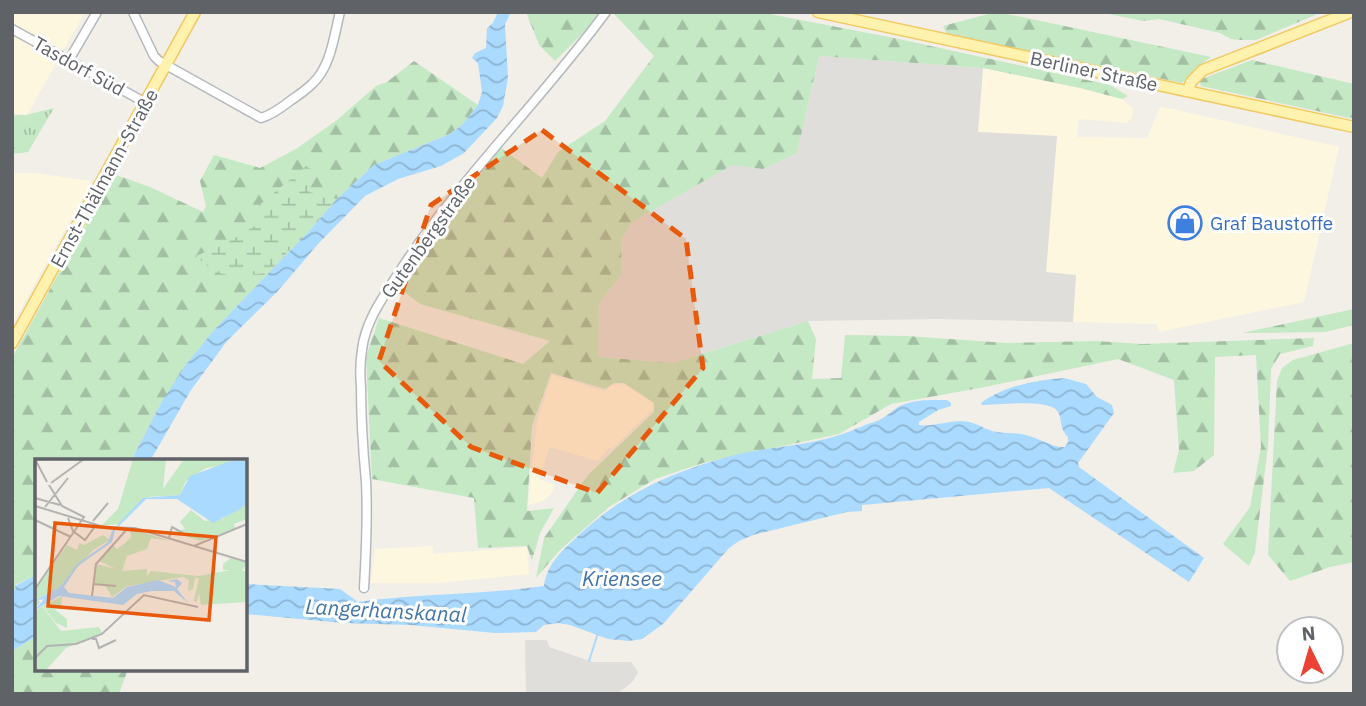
<svg xmlns="http://www.w3.org/2000/svg" width="1366" height="706" font-family="'IBM Plex Sans',sans-serif">
<style>
.commercial{fill:#fef7e0}
.industrial{fill:#e0deda}
.grass{fill:url(#grass-tufts)}
.forest{fill:url(#forest-firs)}
.wetland{fill:url(#wetland-marsh)}
.water{fill:url(#water-waves)}
.lines{fill:none;stroke-linecap:round;stroke-linejoin:round}
.stream{stroke:#aadaff;stroke-width:2}
.minor-casing{stroke:#b5b8bc;stroke-width:11}
.major-casing{stroke:#f2c960;stroke-width:13}
.minor{stroke:#fff;stroke-width:8}
.major{stroke:#fff2af;stroke-width:10}
.marked{fill:#e8590c;fill-opacity:0.2;stroke:#e8590c;stroke-width:5;stroke-dasharray:14 9;stroke-linejoin:round}
.labels{text-anchor:middle;dominant-baseline:central;stroke-width:6;stroke-linejoin:round;paint-order:stroke}
.street-label{font-size:19px;fill:#5f6368;stroke:#fff}
.shop-label{font-size:19px;fill:#366cbe;stroke:#fff;text-anchor:start}
.water-label{font-size:21px;font-style:italic;fill:#4174aa;stroke:#fff}
.inset-road{fill:none;stroke:#b3b3b1;stroke-width:2}
.view{fill:#e8590c;fill-opacity:0.15;stroke:#e8590c;stroke-width:3.5}
.inset-edge{fill:none;stroke:#5f6368;stroke-width:3.5}
</style>
<defs>
<pattern id="grass-tufts" width="24" height="20" patternUnits="userSpaceOnUse" patternTransform="scale(1.75)"><rect width="24" height="20" fill="#c5e8c5"/><path d="M3 7l-1-3M5 7V3M7 7l1-3M15 17l-1-3M17 17v-4M19 17l1-3" fill="none" stroke="#a3c0a4"/></pattern>
<pattern id="forest-firs" width="22" height="20" patternUnits="userSpaceOnUse" patternTransform="scale(1.75)"><rect width="22" height="20" fill="#c5e8c5"/><path d="M5 1l3.5 6h-7zM16 11l3.5 6h-7z" fill="#a3c0a4"/></pattern>
<pattern id="wetland-marsh" width="20" height="14" patternUnits="userSpaceOnUse" patternTransform="scale(1.75)"><rect width="20" height="14" fill="#c5e8c5"/><path d="M1 5h8M5 5V1M11 12h8M15 12V8" fill="none" stroke="#a3c0a4"/></pattern>
<pattern id="water-waves" width="16" height="10" patternUnits="userSpaceOnUse" patternTransform="scale(1.75)"><rect width="16" height="10" fill="#aadaff"/><path d="M0 5q4-4 8 0t8 0" fill="none" stroke="#8eb4d2"/></pattern>
</defs>
<rect width="100%" height="100%" fill="#f1efe8"/>
<!-- commercial -->
<path class="commercial" d="M 12,12 L 85,12 L 27,115 L 12,113 Z
M 983,68 L 1080,88 L 1122,99 L 1133,109 L 1132,118 L 1126,123 L 1079,119 L 1077,137 L 1147,138 L 1160,107 L 1173,109 L 1339,147 L 1304,302 L 1159,332 L 1157,324 L 1073,322 L 1076,275 L 1046,273 L 1057,136 L 978,132 Z
M 12,173 L 34,173 L 92,181 L 12,325 Z
M 552,375 L 604,391 L 613,385 L 624,384 L 653,403 L 653,409 L 612,449 L 609,448 L 598,461 L 550,447 L 539,479 L 555,485 L 551,494 L 543,501 L 528,505 L 537,422 Z
M 433,546 L 433,554 L 527,547 L 529,574 L 438,583 L 371,583 L 375,549 Z"/>
<!-- industrial -->
<path class="industrial" d="M 819,56 L 983,68 L 978,132 L 1057,136 L 1046,272 L 1076,275 L 1073,322 L 938,319 L 808,321 L 673,363 L 598,357 L 599,303 L 622,274 L 621,240 L 632,222 L 732,164 L 763,169 L 797,153 Z
M 525,640 L 547,640 L 549,647 L 593,662 L 631,662 L 638,672 L 633,681 L 617,694 L 526,694 Z"/>
<!-- grass -->
<path class="grass" d="M 54,108 L 28,152 L 12,154 L 12,115 L 26,115 Z"/>
<!-- forest -->
<path class="forest" d="M 526,12 L 599,12 L 585,31 L 555,61 L 539,45 Z
M 614,12 L 760,12 L 894,38 L 1110,85 L 1128,96 L 1122,99 L 1080,88 L 983,68 L 819,56 L 797,153 L 763,169 L 732,165 L 632,222 L 621,240 L 622,274 L 599,303 L 598,357 L 673,363 L 808,321 L 816,339 L 812,379 L 841,378 L 845,335 L 907,336 L 1007,343 L 1096,341 L 1142,344 L 1314,338 L 1313,346 L 1280,354 L 1271,369 L 1268,446 L 1255,552 L 1249,566 L 1223,544 L 1250,507 L 1261,447 L 1256,355 L 1215,357 L 1214,455 L 1194,471 L 1173,473 L 1179,450 L 1174,380 L 1118,359 L 985,387 L 891,404 L 839,434 L 703,463 L 655,479 L 609,507 L 560,550 L 536,578 L 544,538 L 588,475 L 654,412 L 654,403 L 624,383 L 614,383 L 605,389 L 551,373 L 532,426 L 527,511 L 554,508 L 540,533 L 532,561 L 527,546 L 478,548 L 474,498 L 372,479 L 366,357 L 379,318 L 523,364 L 550,341 L 420,304 L 398,287 L 500,147 L 542,178 L 558,152 L 605,121 L 654,56 L 613,13 Z
M 996,12 L 998,12 L 1211,57 L 1196,68 L 1182,83 L 947,34 L 943,26 Z
M 1099,12 L 1322,12 L 1256,40 L 1241,40 L 1231,39 L 1220,33 L 1159,19 L 1143,21 Z
M 1252,60 L 1354,84 L 1354,119 L 1201,86 L 1199,80 Z
M 414,61 L 478,105 L 463,124 L 450,134 L 374,165 L 337,199 L 310,230 L 215,329 L 161,403 L 131,461 L 37,461 L 37,569 L 34,576 L 15,585 L 17,589 L 12,591 L 12,358 L 107,186 L 109,186 L 116,175 L 150,187 L 203,212 L 206,206 L 200,181 L 214,155 L 260,168 L 296,149 L 337,120 L 376,86 L 387,82 Z
M 1354,309 L 1354,325 L 1325,332 L 1242,333 Z
M 1354,343 L 1354,562 L 1330,567 L 1290,581 L 1268,555 L 1277,381 L 1282,368 L 1293,360 Z
M 37,636 L 37,669 L 128,669 L 119,694 L 12,694 L 12,651 Z"/>
<!-- wetland -->
<path class="wetland" d="M 306,166 L 315,172 L 309,192 L 337,199 L 268,273 L 234,276 L 214,272 L 196,256 L 228,242 L 258,224 L 256,208 Z"/>
<!-- water -->
<path class="water" d="M 498,12 L 511,12 L 505,24 L 508,78 L 503,106 L 497,118 L 464,153 L 441,166 L 398,179 L 365,196 L 318,244 L 277,292 L 227,341 L 191,390 L 150,461 L 131,461 L 161,403 L 185,366 L 215,329 L 310,230 L 337,199 L 374,165 L 450,134 L 463,124 L 478,105 L 482,92 L 478,63 L 472,58 L 475,53 L 486,48 L 487,28 L 493,23 Z
M 1064,378 L 1086,384 L 1097,397 L 1112,405 L 1114,413 L 1078,463 L 1079,467 L 1204,558 L 1189,582 L 1049,488 L 862,505 L 862,511 L 847,512 L 753,535 L 739,541 L 729,548 L 663,624 L 642,639 L 629,641 L 608,639 L 570,625 L 558,623 L 544,625 L 536,632 L 495,633 L 410,625 L 343,623 L 245,614 L 245,584 L 340,589 L 358,602 C 420,593 482,595 544,586 C 547,563 563,550 579,535 C 624,492 679,469 739,454 C 770,447 802,446 833,437 C 844,434 853,430 863,426 C 869,423 877,422 883,418 C 891,413 895,407 905,404 C 918,399 933,400 947,400 L 951,403 L 951,406 L 938,410 L 919,422 L 919,425 C 930,427 948,421 961,421 C 976,421 984,430 997,432 C 1008,434 1018,432 1029,436 C 1041,439 1053,448 1065,447 L 1068,442 L 1068,437 C 1058,426 1063,420 1058,412 C 1050,398 997,405 982,405 L 981,403 C 1004,386 1036,380 1064,378 Z
M 37,569 L 37,636 L 12,651 L 12,591 L 16,589 L 15,586 L 34,576 Z"/>
<g class="lines">
<!-- stream -->
<path class="stream" d="M 589,661 L 597,636"/>
<defs>
<path id="minor" d="M 133,12 L 154,56 L 159,61 L 261,118 C 271,115 281,108 290,101 C 297,96 305,91 312,84 C 331,67 334,36 340,12
M 12,29 L 146,103
M 69,60 L 97,12
M 364,588 C 366,553 368,518 366,482 C 363,450 361,419 361,387 C 360,375 360,362 362,350 C 365,322 383,297 398,274 C 458,180 540,102 606,12"/>
<path id="major" d="M 818,12 L 1354,127
M 1188,91 L 1191,82 L 1203,70 L 1351,12
M 12,343 L 195,12"/>
</defs>
<!-- minor casing -->
<use href="#minor" class="minor-casing"/>
<!-- major casing -->
<use href="#major" class="major-casing"/>
<!-- minor -->
<use href="#minor" class="minor"/>
<!-- major -->
<use href="#major" class="major"/>
</g>
<!-- marked area -->
<path class="marked" d="M 542,130 L 686,239 L 703,368 L 597,493 L 471,447 L 379,361 L 431,205 Z"/>
<!-- icons -->
<defs>
<symbol id="shop-ring" viewBox="-11 -11 22 22"><circle r="9.5" fill="#fff" stroke="#3f7fe0" stroke-width="1.5"/><path d="M-5-2.5h2.3a2.7 3.5 0 0 1 5.4 0H5L5.5 6h-11ZM-1.5-2.5h3a1.5 2.3 0 0 0-3 0Z" fill="#3f7fe0"/></symbol>
</defs>
<g fill-rule="evenodd">
<use href="#shop-ring" x="1166" y="204" width="38" height="38"/>
</g>
<g class="labels">
<!-- street labels -->
<g class="street-label">
<text transform="translate(79 66) rotate(29)">Tasdorf Süd</text>
<text transform="translate(1094 71) rotate(12)">Berliner Straße</text>
<text transform="translate(104 178) rotate(-61)">Ernst-Thälmann-Straße</text>
<text transform="translate(428 237) rotate(-54)">Gutenbergstraße</text>
</g>
<!-- shop labels -->
<g class="shop-label">
<text x="1210" y="223">Graf Baustoffe</text>
</g>
<!-- water labels -->
<g class="water-label">
<text x="622" y="578">Kriensee</text>
<text transform="translate(386 610) rotate(3)">Langerhanskanal</text>
</g>
</g>
<!-- overview -->
<g transform="translate(35 459)">
<rect width="212" height="212" fill="#f1efe8"/>
<path d="M 98,0 L 131,0 L 128,30 L 149,0 L 212,2 L 171,9 L 151,22 L 145,36 L 113,38 L 85,65 L 66,67 L 83,50 ZM 212,44 L 212,60 L 199,65 L 200,69 L 166,82 L 137,73 L 150,70 L 145,63 L 156,51 L 170,62 L 187,60 ZM 95,69 L 135,82 L 116,79 L 112,90 L 92,97 L 87,112 L 112,110 L 112,117 L 116,112 L 163,117 L 196,111 L 188,111 L 188,105 L 196,99 L 212,104 L 207,112 L 212,112 L 212,143 L 166,146 L 164,134 L 161,144 L 159,141 L 164,119 L 160,119 L 158,130 L 153,132 L 154,121 L 148,118 L 92,127 L 77,138 L 71,128 L 59,124 L 62,105 L 81,110 L 64,102 L 78,86 L 82,90 L 90,84 L 96,78 ZM 68,76 L 75,81 L 58,91 L 26,127 L 3,140 L 5,144 L 0,147 L 0,131 L 32,86 L 42,91 L 44,84 L 49,86 ZM 27,137 L 26,150 L 19,150 L 32,160 L 32,169 L 21,164 L 8,147 Z" fill="#c5e8c5"/>
<path d="M 7,147 L 26,172 L 64,168 L 67,174 L 31,189 L 10,212 L 0,212 L 0,153 Z" fill="#c5e8c5"/>
<path d="M 196,2 L 212,2 L 212,44 L 205,50 L 178,64 L 142,40 L 111,40 L 80,71 L 77,83 L 43,107 L 29,128 L 34,134 L 78,139 L 92,128 L 123,121 L 141,128 L 140,123 L 132,122 L 142,120 L 147,124 L 142,130 L 154,145 L 139,132 L 117,132 L 102,135 L 88,146 L 24,137 L 0,151 L 9,140 L 0,142 L 26,127 L 42,105 L 73,83 L 77,72 L 108,39 L 145,36 L 155,17 Z" fill="#aadaff"/>
<path class="inset-road" d="M 0,0 L 12,23M 16,24 L 49,0M 0,39 L 25,46M 0,47 L 69,68 L 100,69 L 212,103M 10,48 L 33,19M 33,59 L 38,72 L 50,81 L 61,66M 0,61 L 36,78M 58,62 L 73,44M 134,79 L 137,68 L 148,74M 159,87 L 212,65M 58,125 L 81,127M 0,130 L 49,58 L 27,47 L 14,26M 57,137 L 61,105 L 93,69M 57,180 L 61,180 L 64,189 L 81,181M 0,199 L 12,187 L 41,185 L 67,175 L 109,136 L 163,148"/>
<path class="view" d="M 20,64 L 181,78 L 174,161 L 13,147 Z"/>
<rect width="212" height="212" class="inset-edge"/>
</g>
<!-- border -->
<rect width="1366" height="706" fill="none" stroke="#5f6368" stroke-width="28"/>
<!-- north arrow -->
<g transform="translate(1310 650) rotate(355)"><circle r="33" fill="#ffffff" stroke="#bfc1c3" stroke-width="2"/>
<path d="M0-5L12 26L0 18L-12 26Z" fill="#ea4335"/>
<text y="-10" font-size="19" font-weight="bold" text-anchor="middle" fill="#5f6368">N</text>
</g>
</svg>
